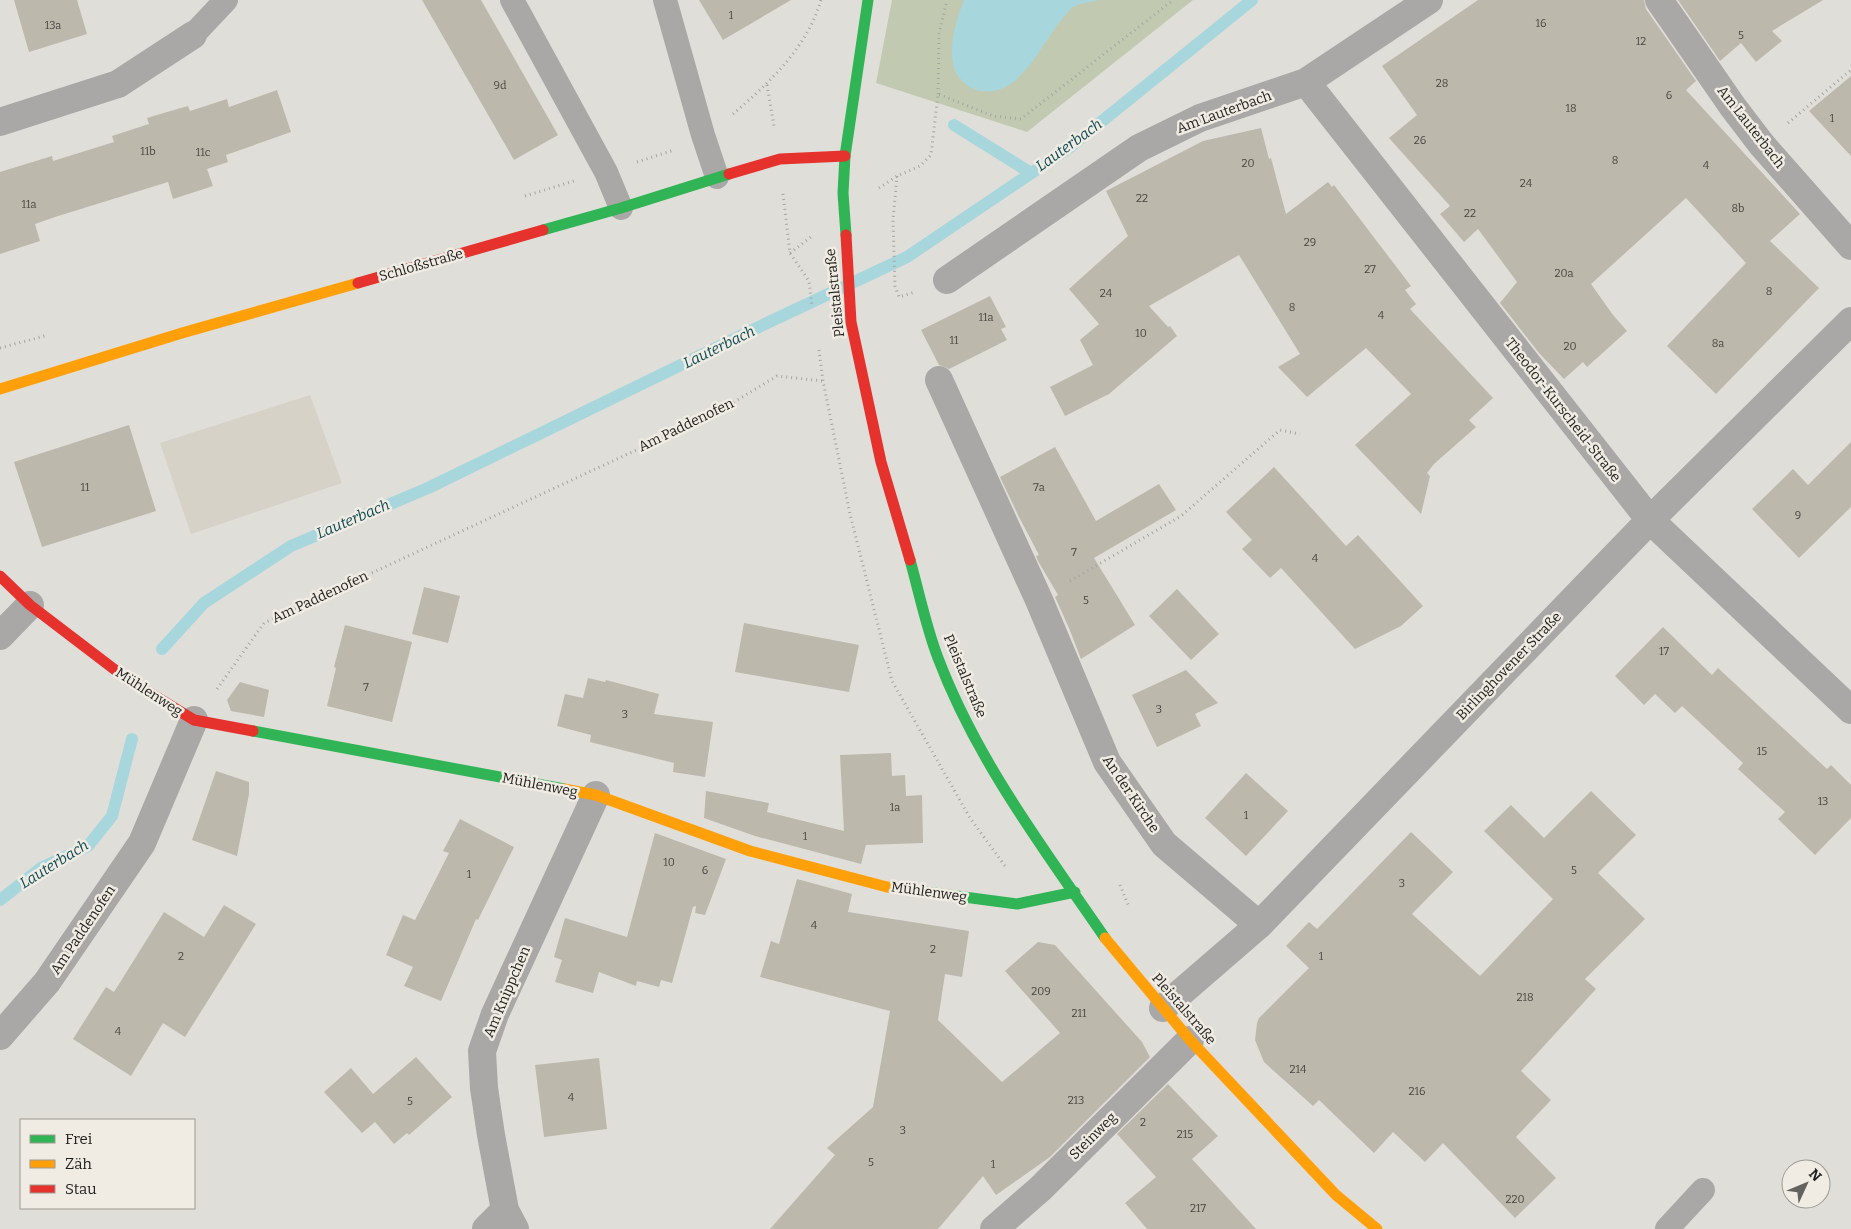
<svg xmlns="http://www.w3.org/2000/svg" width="1851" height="1229" font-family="Bitter,serif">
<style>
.built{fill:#d6d2c8}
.green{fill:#c1cab0}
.water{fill:#a7d6dd}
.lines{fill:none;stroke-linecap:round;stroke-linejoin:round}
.stream{stroke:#a7d6dd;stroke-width:12}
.building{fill:#bdb8ac}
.path{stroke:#a6a5a3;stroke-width:3;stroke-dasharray:1 4;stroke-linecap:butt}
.lane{stroke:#aaa8a7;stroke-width:24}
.street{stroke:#aaa8a7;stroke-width:28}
.fast{stroke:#30b455;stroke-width:11}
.slow{stroke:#ff9f0a;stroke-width:11}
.jam{stroke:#e5322d;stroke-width:11}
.labels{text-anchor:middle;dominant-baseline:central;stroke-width:5;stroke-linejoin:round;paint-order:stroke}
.number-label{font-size:11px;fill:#484641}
.street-label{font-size:14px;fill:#21201d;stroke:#f0ece3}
.water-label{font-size:15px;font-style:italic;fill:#0d4953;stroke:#f0ece3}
</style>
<rect width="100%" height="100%" fill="#e0ded9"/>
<!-- built -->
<path class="built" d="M 310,395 L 342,483 L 191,534 L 160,443 Z"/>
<!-- green -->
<path class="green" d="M 892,0 L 1193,0 L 1027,132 L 876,83 Z"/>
<!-- water -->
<path class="water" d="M 964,0 L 1099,0 C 1091,2 1080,3 1073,7 C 1069,9 1066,15 1063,18 C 1042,42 1020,98 981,91 C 970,89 960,81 955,71 C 947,50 956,20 964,0 Z"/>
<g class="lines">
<!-- stream -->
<path class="stream" d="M 954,125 L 1031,173
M 162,649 L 204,603 L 291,546 L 428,488 L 767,323 L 907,257 L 1070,147 L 1252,0
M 0,900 L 41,868 L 88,846 L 112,816 L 132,739"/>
</g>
<!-- building -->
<path class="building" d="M 14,0 L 77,0 L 87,34 L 29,52 Z
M 422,0 L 481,0 L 558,135 L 514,160 Z
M 699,0 L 791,0 L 723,40 Z
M 1478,0 L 1644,0 L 1646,9 L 1696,81 L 1686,90 L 1800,214 L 1770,241 L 1819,288 L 1716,394 L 1667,346 L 1746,263 L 1686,198 L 1591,284 L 1613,315 L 1627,331 L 1587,367 L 1583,362 L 1564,379 L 1539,353 L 1500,303 L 1517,282 L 1478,229 L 1464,242 L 1440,214 L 1450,206 L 1389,138 L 1417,115 L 1382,66 Z
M 1678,0 L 1823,0 L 1772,31 L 1782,41 L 1756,62 L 1741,43 L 1720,61 Z
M 1851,76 L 1851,156 L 1809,111 Z
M 277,90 L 291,132 L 226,155 L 228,162 L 207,169 L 213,186 L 173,199 L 168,182 L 55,217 L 35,224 L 40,241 L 0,254 L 0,172 L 52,156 L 53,161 L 114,142 L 112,136 L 149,124 L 147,118 L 167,112 L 188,106 L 190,111 L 227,99 L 229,107 Z
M 1261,128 L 1269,159 L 1271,158 L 1286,214 L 1328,182 L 1332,187 L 1334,185 L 1411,286 L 1405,290 L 1416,304 L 1410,309 L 1493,398 L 1469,420 L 1476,427 L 1434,464 L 1427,473 L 1430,476 L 1421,514 L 1355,445 L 1411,394 L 1366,348 L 1307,397 L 1278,367 L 1300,354 L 1239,255 L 1149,306 L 1168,327 L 1170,326 L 1177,336 L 1109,394 L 1065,416 L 1050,387 L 1093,365 L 1080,340 L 1099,324 L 1069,289 L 1128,236 L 1106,191 L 1203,141 Z
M 990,296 L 1006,327 L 1001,329 L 1007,340 L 949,369 L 939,365 L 921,330 Z
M 129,425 L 156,511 L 42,547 L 14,462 Z
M 1851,442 L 1851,507 L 1799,558 L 1752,509 L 1793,469 L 1808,485 Z
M 1055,447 L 1096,521 L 1159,484 L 1176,510 L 1094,558 L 1135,625 L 1081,659 L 1069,628 L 1055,597 L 1058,595 L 1038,561 L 1036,556 L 1039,555 L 1019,517 L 1000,477 Z
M 1274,467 L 1346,546 L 1358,535 L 1423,606 L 1401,626 L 1355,649 L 1281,568 L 1270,578 L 1242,549 L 1252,540 L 1226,512 Z
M 424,587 L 460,596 L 448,643 L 412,634 Z
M 1177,589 L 1219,634 L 1191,660 L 1149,616 Z
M 744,623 L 859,645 L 849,692 L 735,672 Z
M 345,625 L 412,642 L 392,722 L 327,706 L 336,668 L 334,667 Z
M 1663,627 L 1712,675 L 1718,668 L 1827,769 L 1831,765 L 1851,785 L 1851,818 L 1815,855 L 1778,819 L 1785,812 L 1738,769 L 1743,763 L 1682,706 L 1675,713 L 1655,694 L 1644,705 L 1615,676 Z
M 1186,670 L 1218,703 L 1195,714 L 1201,726 L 1157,747 L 1132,695 Z
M 588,678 L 605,682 L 606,680 L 659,694 L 654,714 L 713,722 L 705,777 L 673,772 L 674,763 L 590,742 L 591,735 L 557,726 L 565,694 L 583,698 Z
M 240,682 L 269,690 L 264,717 L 231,711 L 227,700 Z
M 891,753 L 892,776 L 905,775 L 906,796 L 922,795 L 923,843 L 866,845 L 861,864 L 755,836 L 704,818 L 706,791 L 769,803 L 767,812 L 844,831 L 840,755 Z
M 216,771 L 249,782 L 249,794 L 237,856 L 192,840 Z
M 1246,773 L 1288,811 L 1246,856 L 1205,818 Z
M 1591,791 L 1636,835 L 1598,873 L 1645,919 L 1585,979 L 1596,989 L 1521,1071 L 1551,1100 L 1516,1137 L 1556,1178 L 1515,1218 L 1443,1143 L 1425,1162 L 1393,1132 L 1374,1153 L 1319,1100 L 1313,1106 L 1264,1062 L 1255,1040 L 1257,1023 L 1259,1018 L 1309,968 L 1286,946 L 1309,922 L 1317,929 L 1411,832 L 1453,872 L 1412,914 L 1480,976 L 1553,899 L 1484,831 L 1511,805 L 1544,838 Z
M 460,819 L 514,847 L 478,920 L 476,919 L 441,1001 L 404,986 L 413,967 L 386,955 L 403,915 L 415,920 L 449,853 L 443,851 Z
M 655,833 L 726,859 L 705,915 L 695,913 L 696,906 L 693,907 L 672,983 L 661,980 L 659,987 L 637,981 L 636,986 L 599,972 L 593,993 L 555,982 L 562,960 L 554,957 L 565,918 L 627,937 Z
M 797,879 L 852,894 L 848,912 L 969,931 L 962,977 L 945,974 L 938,1020 L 1002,1082 L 1060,1033 L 1005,971 L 1038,942 L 1055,945 L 1142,1042 L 1150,1057 L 1050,1157 L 996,1195 L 983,1176 L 938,1229 L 770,1229 L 835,1155 L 827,1148 L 873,1107 L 890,1011 L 760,977 L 771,941 L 779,944 Z
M 224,905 L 256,924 L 185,1037 L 163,1023 L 131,1076 L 73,1039 L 106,987 L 114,992 L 164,912 L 204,937 Z
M 416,1057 L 452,1097 L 409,1135 L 407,1133 L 394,1144 L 375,1122 L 362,1133 L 324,1092 L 351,1068 L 373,1094 Z
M 599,1058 L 607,1129 L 544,1137 L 535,1065 Z
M 1168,1084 L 1218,1136 L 1192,1159 L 1256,1229 L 1147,1229 L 1125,1203 L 1156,1177 L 1117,1134 Z"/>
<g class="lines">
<!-- path -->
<path class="path" d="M 767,85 L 774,126
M 938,94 L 939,34 L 947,0
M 733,114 C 769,83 807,48 821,0
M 1788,123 L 1851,70
M 637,162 L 674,150
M 897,176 L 893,220 L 895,286 L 899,297 L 915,292
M 879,188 L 897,176 L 920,166 L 931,155 L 938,94 L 993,116 L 1021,119 L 1173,0
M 783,194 L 790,253 L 809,281 L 812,307
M 525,196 L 574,181
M 790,253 L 811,237
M 0,348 L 48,335
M 819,350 L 823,381 L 850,514 L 892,681 L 970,818 L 1005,866
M 1070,581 L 1181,516 L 1280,430 L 1300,434
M 217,689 L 264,623 L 716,413 L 777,376 L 823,381
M 1120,885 L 1129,907"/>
<!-- lane -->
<path class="lane" d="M 512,0 L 606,172 L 621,208
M 665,0 L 703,135 L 717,177
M 193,35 L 226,0
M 1667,1229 L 1703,1190"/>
<!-- street -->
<path class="street" d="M 1659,0 L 1733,107 L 1762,145 L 1851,246
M 1306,82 L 1650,520 L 1851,710
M 0,122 L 118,84 L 193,35
M 947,280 L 1139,148 L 1200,118 L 1306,82 L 1429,0
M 939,380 L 1039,600 L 1107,762 L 1164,844 L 1259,925
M 0,636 L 30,605
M 1163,1008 L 1259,925 L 1650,520 L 1851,321
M 0,1036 L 47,982 L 142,843 L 194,720
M 486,1229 L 505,1210
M 515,1229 L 505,1210 L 491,1135 L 484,1088 L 482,1051 L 495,1014 L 596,795
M 994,1229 L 1040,1189 L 1190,1040"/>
<!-- fast -->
<path class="fast" d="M 543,230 L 621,208 L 729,174
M 846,235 L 843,193 L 845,156 L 868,0
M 910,560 C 919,592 926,627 938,658 C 977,761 1044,849 1105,938
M 253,731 L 564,789
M 911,890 L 1017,904 L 1075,892"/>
<!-- slow -->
<path class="slow" d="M 0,389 L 182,333 L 358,283
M 564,789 L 596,795 L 750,851 L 887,887 L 911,890
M 1105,938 L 1190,1040 L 1336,1195 L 1377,1229"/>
<!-- jam -->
<path class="jam" d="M 729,174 L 780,159 L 845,156
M 846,235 L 851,322 L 881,462 L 910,560
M 358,283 L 543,230
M 0,576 L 30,605 L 127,679 L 194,720 L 253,731"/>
</g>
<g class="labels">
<!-- number labels -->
<g class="number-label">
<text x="731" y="15">1</text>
<text x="1541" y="23">16</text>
<text x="53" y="25">13a</text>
<text x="1741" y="35">5</text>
<text x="1641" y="41">12</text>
<text x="1442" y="83">28</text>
<text x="500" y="85">9d</text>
<text x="1669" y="95">6</text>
<text x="1571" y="108">18</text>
<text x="1832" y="118">1</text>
<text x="1420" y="140">26</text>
<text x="148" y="151">11b</text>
<text x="203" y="152">11c</text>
<text x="1615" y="160">8</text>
<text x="1248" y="163">20</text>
<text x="1706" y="165">4</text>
<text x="1526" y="183">24</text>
<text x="1142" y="198">22</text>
<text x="29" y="204">11a</text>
<text x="1738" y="208">8b</text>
<text x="1470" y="213">22</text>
<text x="1310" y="242">29</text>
<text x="1370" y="269">27</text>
<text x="1564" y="273">20a</text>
<text x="1769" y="291">8</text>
<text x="1106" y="293">24</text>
<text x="1292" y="307">8</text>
<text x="1381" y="315">4</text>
<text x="986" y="317">11a</text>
<text x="1141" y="333">10</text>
<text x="954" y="340">11</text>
<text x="1718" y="343">8a</text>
<text x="1570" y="346">20</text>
<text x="85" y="487">11</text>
<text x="1039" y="487">7a</text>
<text x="1798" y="515">9</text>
<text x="1074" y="552">7</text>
<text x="1315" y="558">4</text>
<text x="1086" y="600">5</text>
<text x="1664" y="651">17</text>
<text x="366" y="687">7</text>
<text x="1159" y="709">3</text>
<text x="625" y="714">3</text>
<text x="1762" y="751">15</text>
<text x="1823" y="801">13</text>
<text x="895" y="807">1a</text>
<text x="1246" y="815">1</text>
<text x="805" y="836">1</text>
<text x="669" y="862">10</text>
<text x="705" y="870">6</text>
<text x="1574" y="870">5</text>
<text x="469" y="874">1</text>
<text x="1402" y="883">3</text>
<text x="814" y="925">4</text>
<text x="933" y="949">2</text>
<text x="181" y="956">2</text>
<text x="1321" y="956">1</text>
<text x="1041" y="991">209</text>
<text x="1525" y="997">218</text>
<text x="1079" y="1013">211</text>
<text x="118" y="1031">4</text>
<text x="1298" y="1069">214</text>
<text x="1417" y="1091">216</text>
<text x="571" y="1097">4</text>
<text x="1076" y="1100">213</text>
<text x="410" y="1101">5</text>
<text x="1143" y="1122">2</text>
<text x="903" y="1130">3</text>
<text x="1185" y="1134">215</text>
<text x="871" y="1162">5</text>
<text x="993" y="1164">1</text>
<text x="1515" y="1199">220</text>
<text x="1198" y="1208">217</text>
</g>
<!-- street labels -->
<g class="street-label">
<text transform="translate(1224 112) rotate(-20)">Am Lauterbach</text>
<text transform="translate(1751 127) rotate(52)">Am Lauterbach</text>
<text transform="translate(421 265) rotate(-16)">Schloßstraße</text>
<text transform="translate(835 293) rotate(-96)">Pleistalstraße</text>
<text transform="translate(1563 410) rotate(52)">Theodor-Kurscheid-Straße</text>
<text transform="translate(686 425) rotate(-26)">Am Paddenofen</text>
<text transform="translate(320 597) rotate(-25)">Am Paddenofen</text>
<text transform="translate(1509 666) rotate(-46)">Birlinghovener Straße</text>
<text transform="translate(965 676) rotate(67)">Pleistalstraße</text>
<text transform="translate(149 692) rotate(33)">Mühlenweg</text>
<text transform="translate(540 785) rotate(11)">Mühlenweg</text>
<text transform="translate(1131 794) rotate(56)">An der Kirche</text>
<text transform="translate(929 892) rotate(8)">Mühlenweg</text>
<text transform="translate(83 930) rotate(-56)">Am Paddenofen</text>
<text transform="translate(507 992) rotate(-67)">Am Knippchen</text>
<text transform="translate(1184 1009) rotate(49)">Pleistalstraße</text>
<text transform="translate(1093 1136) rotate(-45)">Steinweg</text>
</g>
<!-- water labels -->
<g class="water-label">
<text transform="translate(1069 145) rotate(-36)">Lauterbach</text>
<text transform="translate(719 347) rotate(-26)">Lauterbach</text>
<text transform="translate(353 519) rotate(-23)">Lauterbach</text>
<text transform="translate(54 864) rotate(-32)">Lauterbach</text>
</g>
</g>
<!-- legend -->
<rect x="20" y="1119" width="175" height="90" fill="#f0ece3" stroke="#9d9a94"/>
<rect x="30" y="1135" width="25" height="8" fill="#30b455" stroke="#9d9a94"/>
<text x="65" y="1144" font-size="15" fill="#21201d">Frei</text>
<rect x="30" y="1160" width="25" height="8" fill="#ff9f0a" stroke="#9d9a94"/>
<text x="65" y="1169" font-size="15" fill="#21201d">Zäh</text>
<rect x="30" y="1185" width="25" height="8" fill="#e5322d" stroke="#9d9a94"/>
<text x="65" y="1194" font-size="15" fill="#21201d">Stau</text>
<!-- north arrow -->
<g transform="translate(1806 1184) rotate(46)"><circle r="24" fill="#f0ece3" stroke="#9d9a94"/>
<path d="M0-4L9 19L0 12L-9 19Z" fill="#64625f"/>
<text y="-8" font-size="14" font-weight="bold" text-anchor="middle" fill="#21201d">N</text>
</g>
</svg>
